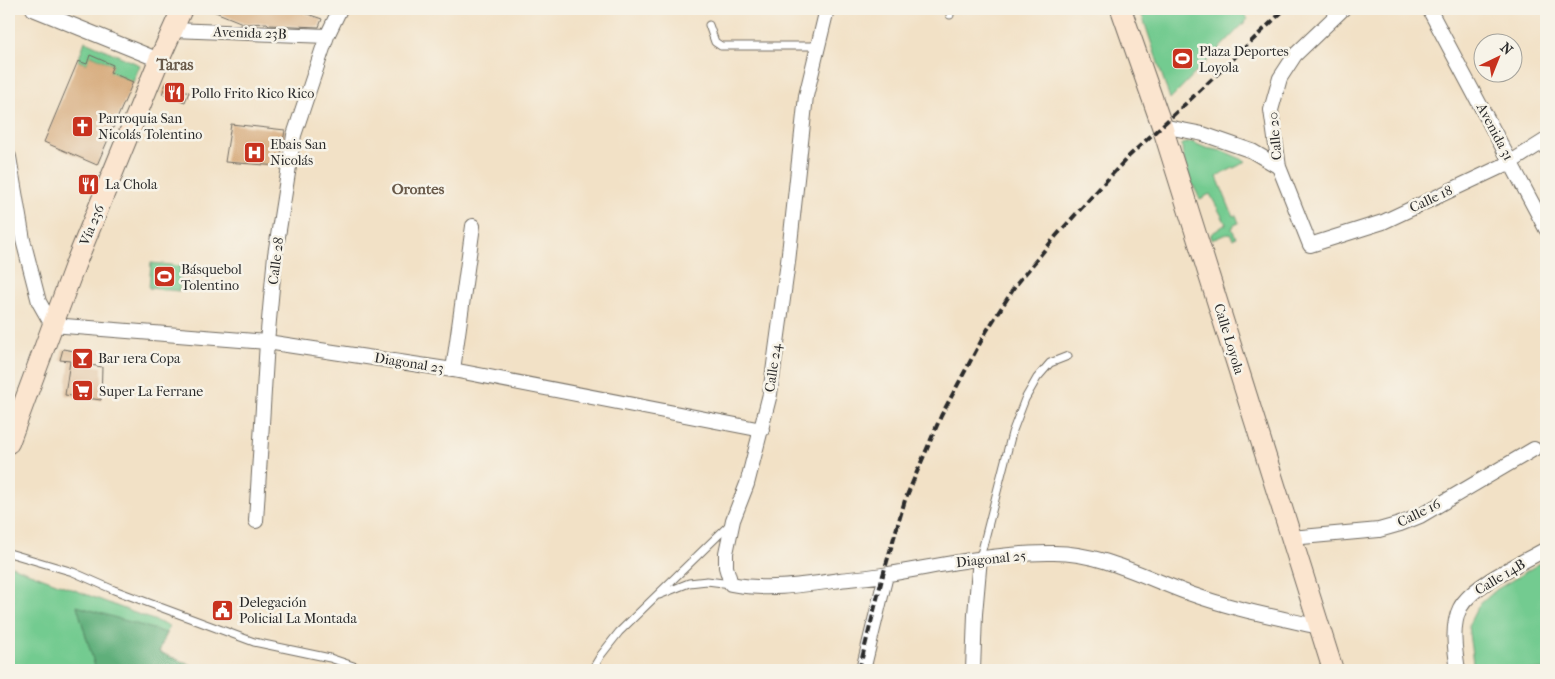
<svg xmlns="http://www.w3.org/2000/svg" width="1555" height="679" font-family="'IM FELL French Canon',serif">
<style>
.green{fill:#73cb90;stroke:#4f7b5e}
.forest{fill:#5eaf7a;stroke:#446d52}
.building{fill:#d8ae81}
.lines{fill:none;stroke-linecap:round;stroke-linejoin:round}
.lane-casing{stroke:#716b61;stroke-width:9}
.street-casing{stroke:#716b61;stroke-width:16}
.secondary-casing{stroke:#716b61;stroke-width:22}
.lane{stroke:#fff;stroke-width:7}
.street{stroke:#fff;stroke-width:14}
.secondary{stroke:#fbe5cf;stroke-width:20}
.rail{stroke:#2b2b2b;stroke-width:4;stroke-dasharray:8 4;stroke-linecap:butt}
.labels{text-anchor:middle;dominant-baseline:central;stroke-width:5;stroke-linejoin:round;paint-order:stroke}
.street-label{font-size:14px;fill:#2b2b2b;stroke:#f7f3e8}
.poi-label{font-size:14px;fill:#2b2b2b;stroke:#f7f3e8;text-anchor:start}
.neighbourhood-label{font-size:15px;font-weight:bold;fill:#685949;stroke:#f7f3e8}
.quarter-label{font-size:16px;font-weight:bold;fill:#685949;stroke:#f7f3e8}
</style>
<rect width="100%" height="100%" fill="#f7f3e8"/>
<filter id="ink" filterUnits="userSpaceOnUse"><feTurbulence type="fractalNoise" baseFrequency=".02" numOctaves="2"/><feDisplacementMap in="SourceGraphic" scale="10" xChannelSelector="R" yChannelSelector="G"/><feConvolveMatrix kernelMatrix="1 2 1 2 8 2 1 2 1" color-interpolation-filters="sRGB"/></filter>
<filter id="wash" filterUnits="userSpaceOnUse"><feTurbulence type="fractalNoise" baseFrequency=".0096" numOctaves="4" result="noise"/><feDisplacementMap in="SourceGraphic" scale="20" xChannelSelector="R" yChannelSelector="G"/><feGaussianBlur stdDeviation="1.12" result="paint"/><feColorMatrix in="noise" values="0 0 0 0 0 0 0 0 0 0 0 0 0 0 0 0 0 1.4 0 .05"/><feComposite in="paint" operator="in"/></filter>
<g filter="url(#wash)">
<rect width="100%" height="100%" fill="#f2e1c6"/>
<!-- green -->
<path class="green" d="M 1140,9 L 1240,9 L 1248,19 L 1170,99 Z
M 85,41 L 140,65 L 133,82 L 110,72 L 113,65 L 91,55 L 87,64 L 78,61 Z
M 1192,142 L 1206,148 L 1223,151 L 1246,161 C 1237,168 1226,170 1217,177 L 1233,216 L 1236,215 L 1239,223 L 1234,225 L 1232,229 L 1236,237 L 1233,239 L 1230,233 L 1211,240 L 1211,234 L 1226,224 L 1210,194 L 1200,199 C 1191,181 1182,164 1182,144 Z
M 151,263 L 181,266 L 179,291 L 149,288 Z
M 1540,563 L 1546,576 L 1546,670 L 1474,670 L 1468,626 L 1478,606 L 1496,590 Z
M 9,565 L 169,626 L 159,652 L 203,670 L 9,670 Z"/>
<!-- forest -->
<path class="forest" d="M 77,606 L 166,633 L 159,652 L 203,670 L 96,670 Z"/>
<g id="blocks">
<!-- building -->
<path class="building" d="M 208,9 L 293,9 L 322,19 L 319,27 L 269,25 L 267,23 L 245,24 Z
M 90,55 L 113,65 L 110,72 L 133,82 L 97,165 L 44,142 L 78,61 L 87,64 Z
M 166,84 L 189,92 L 185,102 L 162,94 Z
M 231,124 L 285,130 L 279,166 L 225,162 Z
M 63,349 L 85,353 L 85,364 L 102,367 L 101,400 L 65,395 L 70,361 L 60,360 Z"/>
</g>
</g>
<g filter="url(#ink)">
<use href="#blocks" fill-opacity="0" stroke="#716b61" stroke-width="1"/>
<g class="lines">
<defs>
<path id="lane" d="M 950,9 L 950,15
M 709,25 L 715,42 L 721,46 L 818,46
M 9,553 L 73,572 L 114,590 L 254,642 L 330,658 L 365,670
M 980,558 L 1012,433 L 1025,399 L 1037,378 L 1050,363 L 1068,356
M 659,595 L 689,583 L 707,581 L 731,584
M 592,670 L 601,655 L 619,632 L 730,524"/>
<path id="street" d="M 33,9 L 159,60
M 827,9 L 806,96 L 788,262 L 770,394 L 747,484 L 733,520 L 726,553 L 726,567 L 731,584 C 767,591 804,585 840,580 C 857,578 873,577 889,574 C 944,565 999,552 1054,553 C 1102,553 1146,578 1191,594 C 1233,609 1276,617 1319,627
M 1429,9 L 1546,229
M 173,30 L 327,36
M 1162,126 L 1203,134 L 1252,151 L 1279,167 L 1271,110 L 1280,78 L 1295,55 L 1343,9
M 9,157 L 23,240 L 39,302 L 52,325 L 267,342 L 453,370 L 762,430
M 1279,167 L 1310,245 L 1383,222 L 1511,162 L 1546,140
M 453,370 L 473,226
M 256,521 L 267,342 L 275,255 L 294,135 L 327,36 L 340,9
M 1291,538 L 1379,530 L 1400,524 L 1420,516 L 1534,449
M 863,670 L 886,575
M 973,670 L 975,614 L 980,558
M 1458,670 C 1455,651 1451,626 1460,608 C 1473,584 1522,563 1546,549"/>
<path id="secondary" d="M 1121,9 L 1162,126 L 1333,670
M 9,443 L 75,265 L 159,60 L 182,9"/>
</defs>
<!-- lane casing -->
<use href="#lane" class="lane-casing"/>
<!-- street casing -->
<use href="#street" class="street-casing"/>
<!-- secondary casing -->
<use href="#secondary" class="secondary-casing"/>
<!-- lane -->
<use href="#lane" class="lane"/>
<!-- street -->
<use href="#street" class="street"/>
<!-- secondary -->
<use href="#secondary" class="secondary"/>
<!-- rail -->
<path class="rail" d="M 859,670 L 883,575 L 905,500 L 941,416 L 986,332 L 1016,285 L 1056,236 L 1128,157 L 1209,82 L 1285,9"/>
</g>
</g>
<!-- icons -->
<defs>
<symbol id="stadium-square" viewBox="-11 -11 22 22"><rect x="-9" y="-9" width="18" height="18" rx="4" fill="#c8321e" stroke="#f7f3e8"/><path d="M0-5a6.5 5 0 1 0 0 10a6.5 5 0 1 0 0-10ZM-3.5-1.8h7v3.6h-7Z" fill="#fff"/></symbol>
<symbol id="restaurant-square" viewBox="-11 -11 22 22"><rect x="-9" y="-9" width="18" height="18" rx="4" fill="#c8321e" stroke="#f7f3e8"/><path d="M-5-6h1v4h1v-4h1v4h1v-4h1v5L-1.5 .5V6h-2V.5L-5-1ZM5-6V6H3V1.5H1.5Q1.5-4 5-6Z" fill="#fff"/></symbol>
<symbol id="church-square" viewBox="-11 -11 22 22"><rect x="-9" y="-9" width="18" height="18" rx="4" fill="#c8321e" stroke="#f7f3e8"/><path d="M-1.2-6h2.4v3.5h3.3v2.4h-3.3V6h-2.4V-.1h-3.3v-2.4h3.3Z" fill="#fff"/></symbol>
<symbol id="hospital-square" viewBox="-11 -11 22 22"><rect x="-9" y="-9" width="18" height="18" rx="4" fill="#c8321e" stroke="#f7f3e8"/><path d="M-5-5h3v3.5h4V-5h3V5h-3V1.5h-4V5h-3Z" fill="#fff"/></symbol>
<symbol id="bar-square" viewBox="-11 -11 22 22"><rect x="-9" y="-9" width="18" height="18" rx="4" fill="#c8321e" stroke="#f7f3e8"/><path d="M-6-5H6L.8 .8V4.5H3.5V6h-7V4.5H-.8V.8Z" fill="#fff"/></symbol>
<symbol id="supermarket-square" viewBox="-11 -11 22 22"><rect x="-9" y="-9" width="18" height="18" rx="4" fill="#c8321e" stroke="#f7f3e8"/><path d="M-6-5.5h2.5l.6 2H6L4.5 2H-2.5L-4.4-4H-6ZM-1.5 3.2a1.3 1.3 0 1 0 .1 0ZM3 3.2a1.3 1.3 0 1 0 .1 0Z" fill="#fff"/></symbol>
<symbol id="civic-square" viewBox="-11 -11 22 22"><rect x="-9" y="-9" width="18" height="18" rx="4" fill="#c8321e" stroke="#f7f3e8"/><path d="M-.6-6.5H3V-4.5H.6V-3L4-1V1h2V6H-6V1h2V-1L-.6-3ZM-1.2 2.5V6h2.4V2.5Z" fill="#fff"/></symbol>
</defs>
<g fill-rule="evenodd">
<use href="#stadium-square" x="1170" y="46" width="25" height="25"/>
<use href="#restaurant-square" x="162" y="80" width="25" height="25"/>
<use href="#church-square" x="70" y="114" width="25" height="25"/>
<use href="#hospital-square" x="242" y="140" width="25" height="25"/>
<use href="#restaurant-square" x="76" y="172" width="25" height="25"/>
<use href="#stadium-square" x="152" y="264" width="25" height="25"/>
<use href="#bar-square" x="70" y="346" width="25" height="25"/>
<use href="#supermarket-square" x="70" y="378" width="25" height="25"/>
<use href="#civic-square" x="210" y="598" width="25" height="25"/>
</g>
<g class="labels">
<!-- street labels -->
<g class="street-label">
<text transform="translate(250 33) rotate(2)">Avenida 23B</text>
<text transform="translate(1495 132) rotate(62)">Avenida 31</text>
<text transform="translate(1275 136) rotate(-95)">Calle 20</text>
<text transform="translate(1431 199) rotate(-25)">Calle 18</text>
<text transform="translate(92 225) rotate(-67)">Vía 236</text>
<text transform="translate(276 261) rotate(-83)">Calle 28</text>
<text transform="translate(1229 339) rotate(73)">Calle Loyola</text>
<text transform="translate(409 363) rotate(9)">Diagonal 23</text>
<text transform="translate(773 368) rotate(-82)">Calle 24</text>
<text transform="translate(1419 513) rotate(-26)">Calle 16</text>
<text transform="translate(991 559) rotate(-6)">Diagonal 25</text>
<text transform="translate(1500 577) rotate(-31)">Calle 14B</text>
</g>
<!-- poi labels -->
<g class="poi-label">
<text x="1199" y="51">Plaza Deportes<tspan x="1199" dy="16">Loyola</tspan></text>
<text x="191" y="93">Pollo Frito Rico Rico</text>
<text x="98" y="118">Parroquia San<tspan x="98" dy="16">Nicolás Tolentino</tspan></text>
<text x="270" y="144">Ebais San<tspan x="270" dy="16">Nicolás</tspan></text>
<text x="105" y="184">La Chola</text>
<text x="181" y="269">Básquebol<tspan x="181" dy="16">Tolentino</tspan></text>
<text x="98" y="358">Bar 1era Copa</text>
<text x="99" y="391">Super La Ferrane</text>
<text x="239" y="602">Delegación<tspan x="239" dy="16">Policial La Montada</tspan></text>
</g>
<!-- neighbourhood labels -->
<g class="neighbourhood-label">
<text x="418" y="189">Orontes</text>
</g>
<!-- quarter labels -->
<g class="quarter-label">
<text x="175" y="64">Taras</text>
</g>
</g>
<!-- margin -->
<rect width="1555" height="679" fill="none" stroke="#f7f3e8" stroke-width="30"/>
<!-- north arrow -->
<g transform="translate(1498 58) rotate(43)"><circle r="24" fill="#f7f3e8" stroke="#a5a39c"/>
<path d="M0-4L9 19L0 12L-9 19Z" fill="#c8321e"/>
<text y="-8" font-size="14" font-weight="bold" text-anchor="middle" fill="#2b2b2b">N</text>
</g>
</svg>
